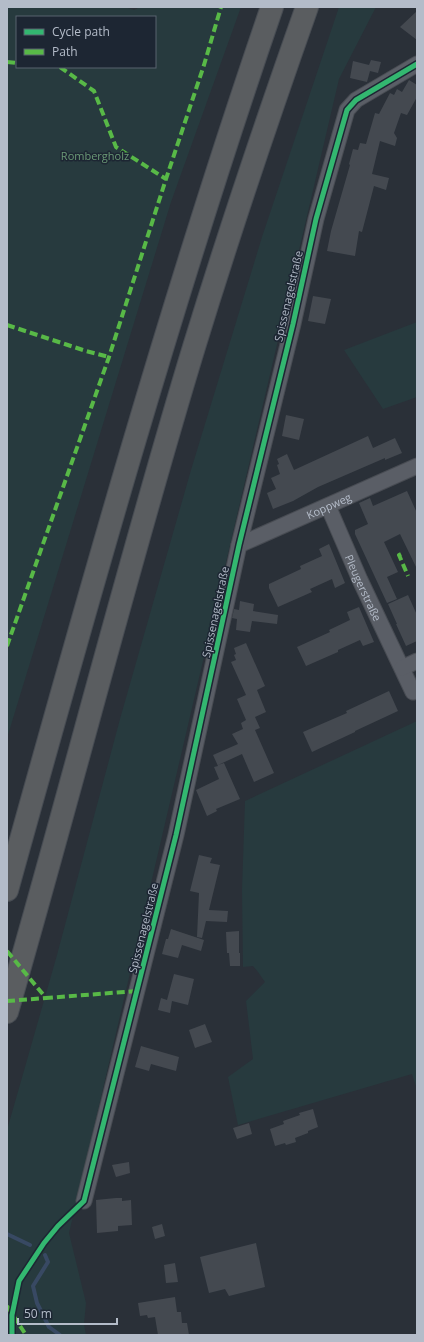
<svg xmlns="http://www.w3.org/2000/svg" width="424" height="1342" font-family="'Open Sans',sans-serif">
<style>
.green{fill:#273a3e;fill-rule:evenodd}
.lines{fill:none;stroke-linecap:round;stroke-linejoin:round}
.stream{stroke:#384963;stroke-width:4}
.building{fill:#444950}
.minor-casing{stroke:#484c53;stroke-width:17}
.motorway-casing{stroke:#474c53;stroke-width:24}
.minor{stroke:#5a5e66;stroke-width:15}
.motorway{stroke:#5a5d60;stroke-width:22}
.quiet{stroke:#58b947;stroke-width:4;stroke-dasharray:8 4;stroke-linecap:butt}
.cycleway-casing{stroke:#1d2633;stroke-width:8}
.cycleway{stroke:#33b770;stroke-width:5}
.labels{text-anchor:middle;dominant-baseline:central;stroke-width:3;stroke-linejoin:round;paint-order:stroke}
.park-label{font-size:11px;fill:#6b9a76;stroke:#1d2633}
.street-label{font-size:11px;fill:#b4bcc9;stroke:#1d2633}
</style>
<rect width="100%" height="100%" fill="#2a3038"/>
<!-- green -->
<path class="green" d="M 7,7 L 125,7 L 134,10 L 140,7 L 241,7 L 171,202 L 7,738 ZM 17,17 L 155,17 L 155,67 L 17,67 Z
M 339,7 L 376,7 L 339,79 L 80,1187 L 69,1233 L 86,1303 L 84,1324 L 86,1335 L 7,1335 L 7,1130 L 57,955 L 120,719 L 191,470 L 262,237 Z
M 417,322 L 417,397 L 383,409 L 344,350 Z
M 417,721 L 417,1089 L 412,1074 L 238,1125 L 228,1077 L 253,1059 L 246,1001 L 265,982 L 258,972 L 253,966 L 243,967 L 242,890 L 245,801 Z"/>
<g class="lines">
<!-- stream -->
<path class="stream" d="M 7,1234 L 30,1245
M 45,1255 L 48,1262 L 33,1286 L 37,1303 L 49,1327 L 60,1335"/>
</g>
<!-- building -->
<path class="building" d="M 417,11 L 417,40 L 400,27 Z
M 371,60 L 381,62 L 378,73 L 370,71 L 367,82 L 350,78 L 353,61 L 369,65 Z
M 409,80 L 417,85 L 417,97 L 407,115 L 401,113 L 394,133 L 397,138 L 395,146 L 380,141 L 372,174 L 389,178 L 386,190 L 374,186 L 362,232 L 359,231 L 355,256 L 327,251 L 331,231 L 350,165 L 349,164 L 353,149 L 358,150 L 360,143 L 366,144 L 375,113 L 379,114 L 390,93 L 394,95 L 397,89 L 402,92 Z
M 313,296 L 331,299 L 325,324 L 308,321 Z
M 286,415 L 304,419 L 299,440 L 282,436 Z
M 368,436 L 373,448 L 395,438 L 402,453 L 385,460 L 385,458 L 318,487 L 293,501 L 273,509 L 267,493 L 276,489 L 271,478 L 280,474 L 277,465 L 279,464 L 277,459 L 287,454 L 294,470 Z
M 407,491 L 417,513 L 417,569 L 400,534 L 384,542 L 398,572 L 387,577 L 397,599 L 387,603 L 355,534 L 355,530 L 368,524 L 359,503 L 370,498 L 373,506 Z
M 329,544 L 345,583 L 335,588 L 332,579 L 310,589 L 312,592 L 278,607 L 269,588 L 269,584 L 301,569 L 300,566 L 322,556 L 319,549 Z
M 408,595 L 417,615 L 417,641 L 406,646 L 396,624 L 397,624 L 388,604 Z
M 240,601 L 254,604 L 253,611 L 278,615 L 277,624 L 252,621 L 250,632 L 236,630 L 237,619 L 232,618 L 234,609 L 239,610 Z
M 359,607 L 374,642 L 363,646 L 360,640 L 338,650 L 338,652 L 306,666 L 297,647 L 330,632 L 329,630 L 350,620 L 347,612 Z
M 246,643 L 265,686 L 257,690 L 266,712 L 255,717 L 260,728 L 255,730 L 274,773 L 254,782 L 242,754 L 218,765 L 224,763 L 240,799 L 216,809 L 217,811 L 207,816 L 196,790 L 219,779 L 214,767 L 218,766 L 213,755 L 238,744 L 232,734 L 243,729 L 241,723 L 246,720 L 237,699 L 246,695 L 231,662 L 236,660 L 234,655 L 236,654 L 234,648 Z
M 389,691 L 398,711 L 355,731 L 355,732 L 312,752 L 303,732 L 347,713 L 346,711 Z
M 199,855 L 212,858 L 210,863 L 220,865 L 209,910 L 228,911 L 227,922 L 206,921 L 202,938 L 197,937 L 199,893 L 190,891 Z
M 171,929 L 204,940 L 201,951 L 182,945 L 178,958 L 162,954 L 166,939 L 168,939 Z
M 239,931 L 239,953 L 227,953 L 226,932 Z
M 229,953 L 240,953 L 240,966 L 230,966 Z
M 174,974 L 194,979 L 188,1005 L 172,1001 L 170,1013 L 158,1010 L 161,998 L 167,1000 Z
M 205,1024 L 212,1042 L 195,1048 L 189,1030 Z
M 141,1046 L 179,1057 L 176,1071 L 151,1064 L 149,1071 L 135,1067 Z
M 313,1109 L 318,1127 L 308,1131 L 308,1133 L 295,1138 L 296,1142 L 286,1145 L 285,1143 L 275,1146 L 270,1129 L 284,1124 L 283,1121 L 300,1115 L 299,1113 Z
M 249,1123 L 252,1134 L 237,1139 L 233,1128 Z
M 129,1162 L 130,1173 L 116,1177 L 112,1165 Z
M 116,1198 L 122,1198 L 122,1201 L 131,1200 L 132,1225 L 118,1226 L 118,1231 L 97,1233 L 96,1200 Z
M 162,1224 L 165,1236 L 155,1239 L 152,1227 Z
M 256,1243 L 265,1287 L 229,1296 L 225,1289 L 209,1293 L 200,1257 Z
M 175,1263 L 178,1282 L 166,1283 L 164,1265 Z
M 175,1297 L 177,1312 L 181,1312 L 182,1323 L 187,1323 L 189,1335 L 158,1335 L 155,1317 L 148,1318 L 147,1315 L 140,1316 L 138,1303 Z"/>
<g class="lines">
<defs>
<g id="minor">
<path id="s1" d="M 328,506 L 360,580 L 413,692"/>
<path id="s2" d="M 239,545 L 417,466"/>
<path d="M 402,668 L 417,661"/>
<path d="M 84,1201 L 176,835 L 239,545 L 293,324 L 316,219 L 347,110 L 356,100 L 417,64"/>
</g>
<path id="motorway" d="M 7,890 C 89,594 172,298 272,7
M 7,1012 C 71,791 127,567 194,347 C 229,233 267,120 307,7"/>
</defs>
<!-- minor casing -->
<use href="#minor" class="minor-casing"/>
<!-- motorway casing -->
<use href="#motorway" class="motorway-casing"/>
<!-- minor -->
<use href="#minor" class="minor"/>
<!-- motorway -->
<use href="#motorway" class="motorway"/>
<!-- quiet -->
<path class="quiet" d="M 7,62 L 17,63
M 60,67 L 94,91 L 116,147 L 166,179
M 7,325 L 86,351 L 109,357
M 401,554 L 399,555 L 408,576
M 7,646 L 109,357 L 166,179 L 204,65 L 221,7
M 7,951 L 46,998 L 137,991
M 7,1001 L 46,998
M 7,1306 L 26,1335"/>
<defs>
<path id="cycleway" d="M 12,1335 L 12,1315 L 19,1281 L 44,1243 L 58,1226 L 84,1201 L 176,835 L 239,545 L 293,324 L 316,219 L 347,110 L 356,100 L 417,64"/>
</defs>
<!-- cycleway casing -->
<use href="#cycleway" class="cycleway-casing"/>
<!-- cycleway -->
<use href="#cycleway" class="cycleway"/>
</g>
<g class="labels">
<!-- park labels -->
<g class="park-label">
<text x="95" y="155">Rombergholz</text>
</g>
<!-- street labels -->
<g class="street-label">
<text transform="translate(288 296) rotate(-77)">Spissenagelstraße</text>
<text stroke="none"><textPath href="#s2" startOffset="98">Koppweg</textPath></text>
<text stroke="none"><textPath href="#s1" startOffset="89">Pleugerstraße</textPath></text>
<text transform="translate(215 612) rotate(-78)">Spissenagelstraße</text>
<text transform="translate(143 928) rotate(-76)">Spissenagelstraße</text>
</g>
</g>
<!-- border -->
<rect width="424" height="1342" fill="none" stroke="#b4bcc9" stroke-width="16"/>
<!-- legend -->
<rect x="16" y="16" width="140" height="52" fill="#1d2633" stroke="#59626f"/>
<rect x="24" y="29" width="20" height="6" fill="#33b770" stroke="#59626f"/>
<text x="52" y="36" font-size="12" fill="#b4bcc9">Cycle path</text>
<rect x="24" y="49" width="20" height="6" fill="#58b947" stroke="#59626f"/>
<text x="52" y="56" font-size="12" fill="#b4bcc9">Path</text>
<!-- scale -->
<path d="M18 1318v6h99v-6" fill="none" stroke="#b4bcc9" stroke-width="2"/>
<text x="24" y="1318" font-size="12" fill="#b4bcc9" stroke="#1d2633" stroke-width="3" paint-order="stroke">50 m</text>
</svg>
